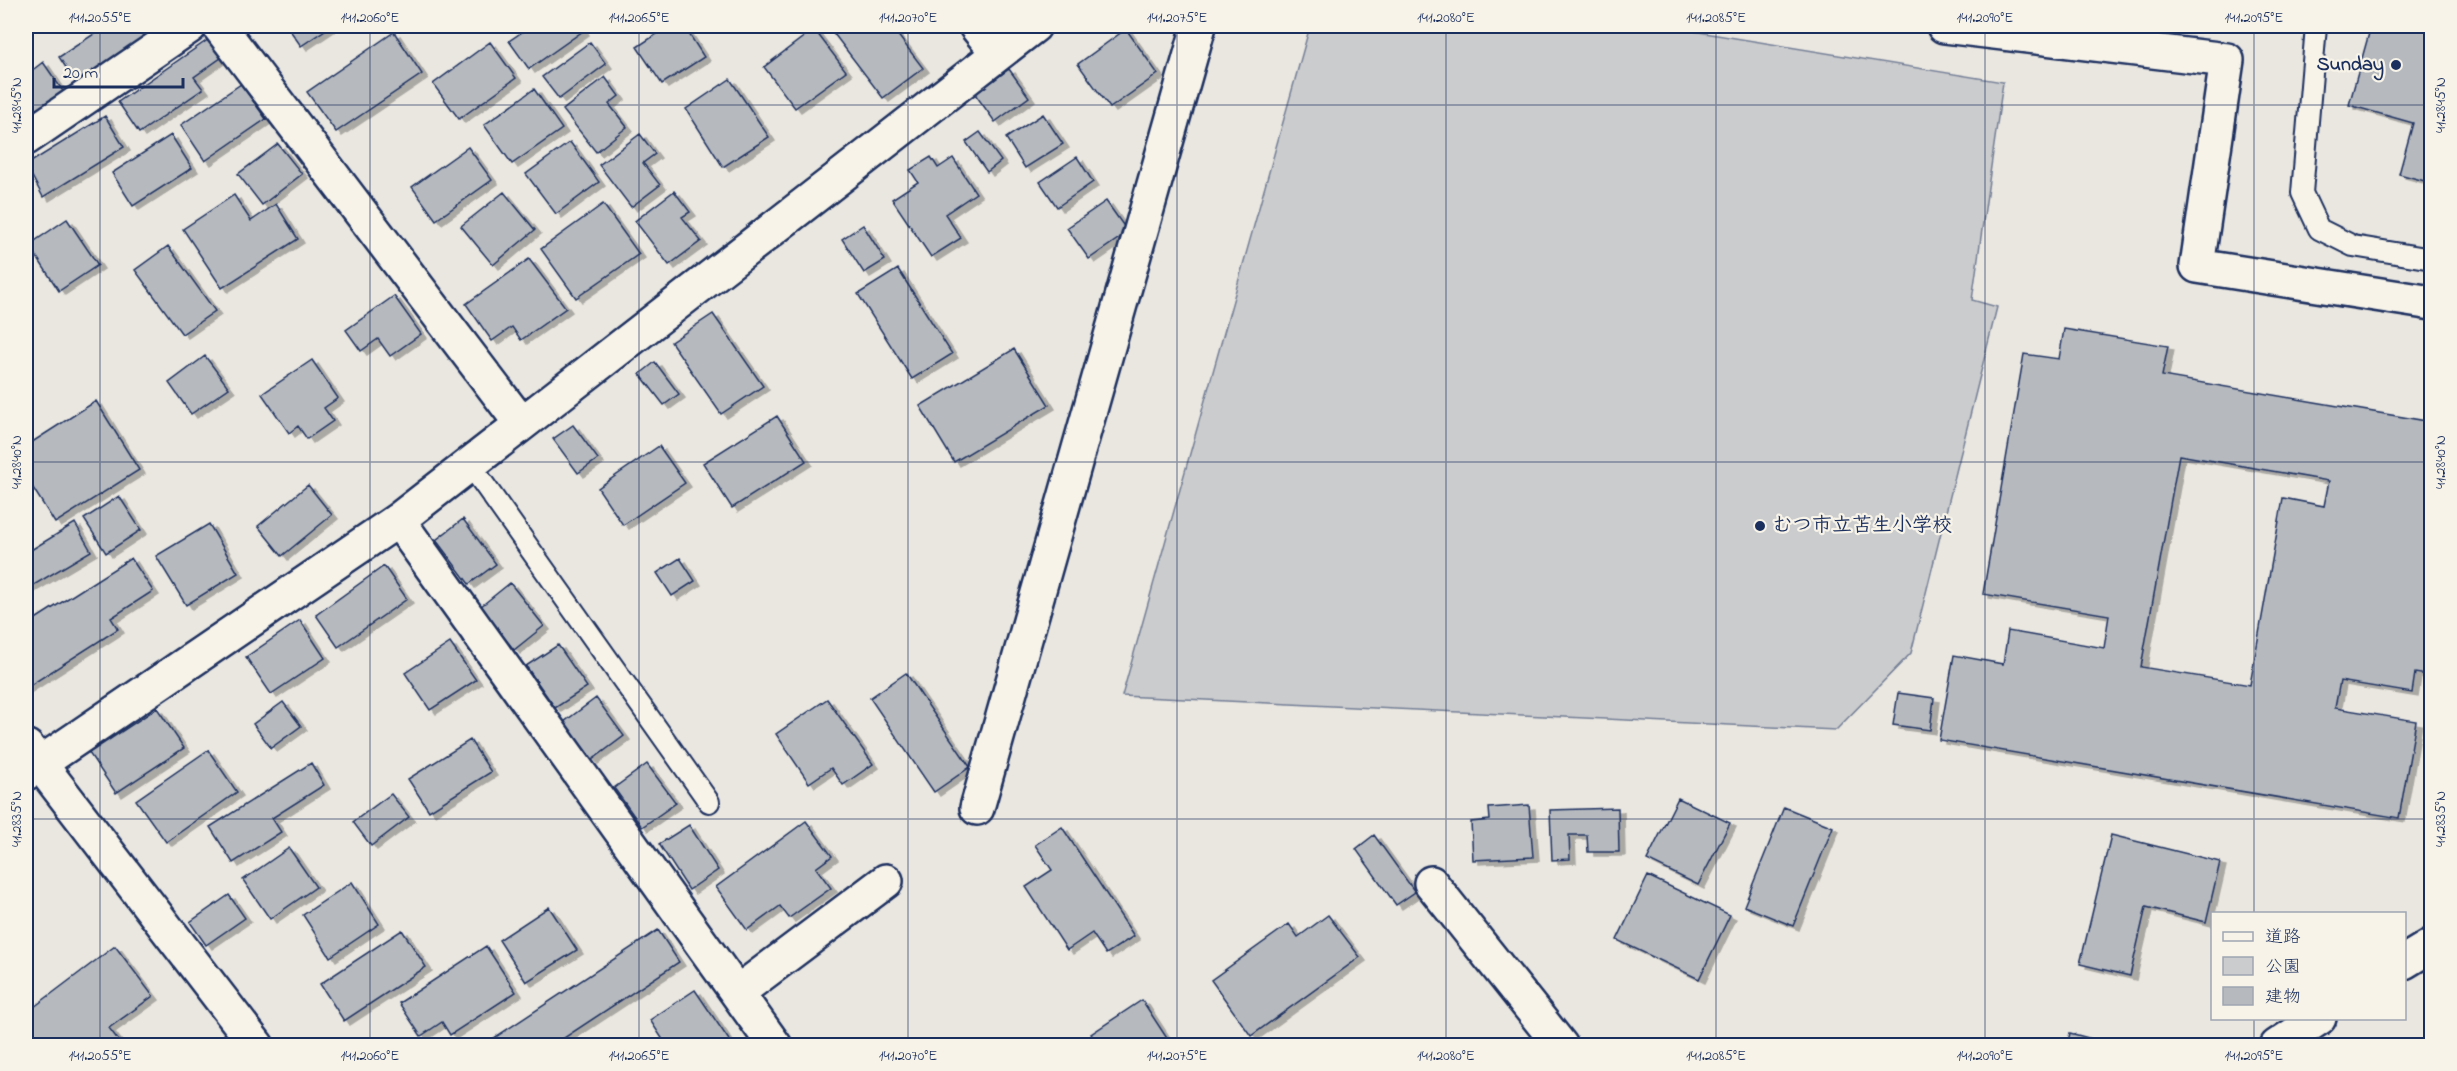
<svg xmlns="http://www.w3.org/2000/svg" width="2457" height="1071" font-family="'Indie Flower','Klee One',sans-serif">
<style>
.green{fill:#cbcccd;stroke:#737e96;stroke-width:1.5}
.building{fill:#b6babf;stroke:#1b2f5e;stroke-width:1.5;fill-rule:evenodd;filter:url(#shadow)}
.lines{fill:none;stroke-linecap:round;stroke-linejoin:round}
.service-casing{stroke:#1b2f5e;stroke-width:24}
.minor-casing{stroke:#1b2f5e;stroke-width:38}
.tertiary-casing{stroke:#1b2f5e;stroke-width:38}
.service{stroke:#f7f3e8;stroke-width:20}
.minor{stroke:#f7f3e8;stroke-width:33}
.tertiary{stroke:#f7f3e8;stroke-width:33}
.ticks{fill:none;stroke:#1b2f5e;stroke-width:1.5;stroke-opacity:0.45}
.poi-dot{fill:#1b2f5e;stroke:#f7f3e8;stroke-width:2}
.labels{text-anchor:middle;dominant-baseline:central;stroke-width:4.5;stroke-linejoin:round;paint-order:stroke}
.poi-label{font-size:20px;font-weight:bold;fill:#1b2f5e;stroke:#f7f3e8;text-anchor:end}
.neatline{fill:none;stroke:#1b2f5e;stroke-width:2}
.ticks-label{font-size:15px;text-anchor:middle;fill:#1b2f5e}
</style>
<defs>
<filter id="shadow"><feDropShadow dx="6" dy="4" stdDeviation="0" flood-color="#0004"/></filter>
</defs>
<rect width="100%" height="100%" fill="#eae7e0"/>
<filter id="ink" filterUnits="userSpaceOnUse"><feTurbulence type="fractalNoise" baseFrequency=".0167" numOctaves="2"/><feDisplacementMap in="SourceGraphic" scale="12" xChannelSelector="R" yChannelSelector="G"/><feConvolveMatrix kernelMatrix="1 2 1 2 8 2 1 2 1" color-interpolation-filters="sRGB"/></filter>
<g filter="url(#ink)">
<!-- green -->
<path class="green" d="M 1310,26 L 1662,26 L 2003,82 L 1972,300 L 1997,307 L 1911,653 L 1836,730 L 1122,696 Z"/>
<!-- building -->
<path class="building" d="M 106,26 L 168,26 L 78,86 L 59,57 Z
M 287,26 L 331,26 L 301,46 Z
M 531,26 L 580,26 L 583,31 L 529,69 L 509,41 Z
M 669,26 L 684,26 L 704,57 L 662,84 L 637,47 Z
M 828,26 L 891,26 L 923,68 L 883,98 Z
M 2371,26 L 2432,26 L 2432,183 L 2399,174 L 2413,123 L 2349,105 Z
M 814,29 L 846,71 L 795,108 L 764,67 Z
M 1126,29 L 1158,74 L 1110,108 L 1078,64 Z
M 394,32 L 422,74 L 336,132 L 307,92 Z
M 212,37 L 225,55 L 194,77 L 203,89 L 139,133 L 118,102 Z
M 490,42 L 516,78 L 459,119 L 433,84 Z
M 590,42 L 606,64 L 559,99 L 542,77 Z
M 43,62 L 65,94 L 26,121 L 26,75 Z
M 1009,69 L 1029,97 L 995,122 L 975,94 Z
M 605,77 L 619,96 L 609,104 L 627,127 L 596,152 L 563,110 Z
M 730,79 L 769,137 L 723,167 L 686,109 Z
M 241,84 L 266,119 L 205,161 L 181,125 Z
M 534,89 L 562,129 L 512,164 L 484,125 Z
M 1043,114 L 1063,144 L 1025,168 L 1006,138 Z
M 105,116 L 124,147 L 43,197 L 26,165 Z
M 980,132 L 1001,161 L 987,172 L 966,142 Z
M 640,134 L 655,154 L 643,163 L 660,185 L 631,207 L 599,165 Z
M 171,135 L 192,168 L 133,206 L 112,173 Z
M 570,142 L 599,182 L 556,214 L 526,174 Z
M 278,144 L 302,174 L 262,205 L 238,174 Z
M 468,147 L 492,180 L 436,220 L 412,187 Z
M 931,157 L 938,168 L 953,158 L 976,193 L 945,214 L 961,238 L 931,257 L 892,199 L 918,182 L 910,170 Z
M 1077,157 L 1093,182 L 1057,207 L 1040,182 Z
M 674,191 L 690,212 L 682,217 L 701,241 L 669,265 L 635,221 Z
M 504,192 L 535,230 L 493,265 L 461,226 Z
M 234,195 L 251,221 L 276,204 L 298,239 L 222,288 L 183,229 Z
M 1106,201 L 1128,232 L 1089,259 L 1067,228 Z
M 603,204 L 639,254 L 576,298 L 541,249 Z
M 67,219 L 98,265 L 59,291 L 29,245 Z
M 863,225 L 885,260 L 864,273 L 842,239 Z
M 168,246 L 215,311 L 182,334 L 135,270 Z
M 529,259 L 566,308 L 521,340 L 512,327 L 492,341 L 466,304 Z
M 898,269 L 952,354 L 912,379 L 858,294 Z
M 394,296 L 421,334 L 390,356 L 378,339 L 361,351 L 346,330 Z
M 713,314 L 763,386 L 721,414 L 671,342 Z
M 2064,329 L 2168,346 L 2162,376 L 2432,422 L 2432,651 L 2427,675 L 2415,673 L 2412,693 L 2340,681 L 2335,708 L 2416,721 L 2399,818 L 1939,740 L 1954,655 L 2003,664 L 2008,631 L 2104,648 L 2109,615 L 1983,594 L 2024,354 L 2059,359 ZM 2179,455 L 2329,481 L 2324,506 L 2283,498 L 2250,685 L 2141,667 Z
M 1014,349 L 1049,405 L 954,462 L 920,406 Z
M 205,356 L 229,388 L 191,414 L 169,383 Z
M 312,360 L 338,398 L 324,408 L 333,421 L 307,439 L 298,426 L 289,433 L 262,394 Z
M 655,362 L 679,394 L 664,405 L 640,374 Z
M 96,401 L 139,470 L 55,523 L 28,480 L 26,481 L 26,446 Z
M 777,416 L 806,461 L 732,508 L 703,463 Z
M 573,425 L 598,459 L 578,473 L 553,439 Z
M 659,446 L 685,483 L 623,525 L 598,488 Z
M 308,485 L 332,515 L 282,556 L 258,526 Z
M 119,496 L 141,530 L 106,553 L 84,519 Z
M 463,519 L 496,564 L 469,584 L 436,540 Z
M 75,523 L 91,551 L 27,589 L 26,553 Z
M 209,524 L 238,573 L 186,605 L 156,556 Z
M 131,558 L 153,591 L 111,618 L 118,629 L 26,688 L 26,625 Z
M 680,558 L 695,581 L 672,596 L 657,573 Z
M 384,566 L 407,599 L 338,647 L 316,615 Z
M 510,583 L 544,626 L 514,650 L 480,607 Z
M 300,620 L 325,658 L 271,694 L 246,657 Z
M 450,643 L 476,680 L 430,710 L 405,673 Z
M 558,645 L 587,687 L 555,708 L 526,666 Z
M 906,673 L 970,767 L 934,792 L 870,698 Z
M 1898,693 L 1934,698 L 1930,730 L 1893,725 Z
M 596,698 L 624,736 L 592,760 L 564,722 Z
M 827,699 L 873,764 L 843,785 L 831,768 L 809,783 L 776,734 Z
M 283,702 L 301,726 L 271,748 L 253,724 Z
M 157,708 L 184,748 L 116,793 L 89,753 Z
M 470,740 L 491,772 L 429,811 L 408,779 Z
M 208,750 L 237,792 L 166,842 L 136,800 Z
M 311,763 L 324,785 L 272,818 L 281,832 L 233,863 L 210,827 Z
M 647,764 L 676,803 L 642,827 L 614,788 Z
M 391,794 L 409,817 L 371,846 L 353,822 Z
M 1678,798 L 1730,823 L 1698,885 L 1647,860 Z
M 1529,805 L 1533,857 L 1473,860 L 1471,822 L 1490,820 L 1489,808 Z
M 1784,807 L 1833,827 L 1793,926 L 1744,906 Z
M 1618,808 L 1619,852 L 1588,852 L 1587,835 L 1569,835 L 1570,859 L 1552,860 L 1550,810 Z
M 806,821 L 832,856 L 816,868 L 831,888 L 789,918 L 780,906 L 747,930 L 716,887 Z
M 689,825 L 718,870 L 689,890 L 659,844 Z
M 1062,827 L 1134,936 L 1106,954 L 1092,933 L 1067,950 L 1026,887 L 1052,870 L 1035,845 Z
M 1374,835 L 1415,892 L 1396,905 L 1356,849 Z
M 2111,835 L 2220,862 L 2206,922 L 2146,907 L 2130,976 L 2080,964 Z
M 289,848 L 316,887 L 270,919 L 243,880 Z
M 1648,876 L 1730,915 L 1699,979 L 1617,940 Z
M 352,882 L 379,924 L 330,957 L 303,915 Z
M 229,895 L 245,918 L 206,945 L 190,922 Z
M 549,907 L 577,950 L 526,982 L 499,940 Z
M 1328,915 L 1360,957 L 1251,1036 L 1211,980 L 1289,924 L 1298,937 Z
M 402,930 L 426,967 L 344,1021 L 320,984 Z
M 658,930 L 679,962 L 552,1046 L 482,1046 Z
M 115,946 L 153,996 L 109,1028 L 122,1045 L 26,1046 L 26,1013 Z
M 486,946 L 516,992 L 450,1035 L 442,1022 L 421,1036 L 399,1003 Z
M 695,990 L 733,1046 L 667,1046 L 650,1020 Z
M 1142,1000 L 1172,1046 L 1099,1046 L 1091,1034 Z
M 2070,1033 L 2118,1046 L 2067,1046 Z"/>
<g class="lines">
<defs>
<path id="service" d="M 2316,26 L 2302,193 L 2319,229 L 2353,246 L 2432,259
M 469,463 L 709,802"/>
<path id="minor" d="M 219,26 L 520,422
M 976,26 L 997,52
M 1944,26 L 2227,60 L 2197,266 L 2432,303
M 26,138 L 190,26
M 398,520 L 775,1046
M 27,747 L 257,1046
M 26,773 L 398,520 L 1034,26
M 977,808 L 1199,26
M 1431,883 L 1561,1046
M 738,992 L 886,881"/>
<path id="tertiary" d="M 2404,962 L 2432,945
M 2277,1046 L 2319,1018"/>
</defs>
<!-- service casing -->
<use href="#service" class="service-casing"/>
<!-- minor casing -->
<use href="#minor" class="minor-casing"/>
<!-- tertiary casing -->
<use href="#tertiary" class="tertiary-casing"/>
<!-- service -->
<use href="#service" class="service"/>
<!-- minor -->
<use href="#minor" class="minor"/>
<!-- tertiary -->
<use href="#tertiary" class="tertiary"/>
</g>
</g>
<!-- ticks -->
<path class="ticks" d="M 100,26 L 100,1046M 370,26 L 370,1046M 639,26 L 639,1046M 908,26 L 908,1046M 1177,26 L 1177,1046M 1446,26 L 1446,1046M 1716,26 L 1716,1046M 1985,26 L 1985,1046M 2254,26 L 2254,914M 26,105 L 2432,105M 26,462 L 2432,462M 26,819 L 2432,819M 2254,1018 L 2254,1046"/>
<!-- markers -->
<g class="poi-dot">
<circle cx="2396" cy="65" r="6"/>
<circle cx="1760" cy="526" r="6"/>
</g>
<g class="labels">
<!-- poi labels -->
<g class="poi-label">
<text x="2384" y="65">Sunday</text>
<text x="1772" y="526" text-anchor="start">むつ市立苫生小学校</text>
</g>
</g>
<!-- margin -->
<rect width="2457" height="1071" fill="none" stroke="#f7f3e8" stroke-width="66"/>
<!-- legend -->
<rect x="2211" y="912" width="195" height="108" fill="#f7f3e8" stroke="#9fa5b1" stroke-width="1.5"/>
<rect x="2223" y="932" width="30" height="9" fill="#f7f3e8" stroke="#9fa5b1" stroke-width="1.5"/>
<text x="2265" y="942" font-size="18" fill="#1b2f5e">道路</text>
<rect x="2223" y="957" width="30" height="18" fill="#cbcccd" stroke="#9fa5b1" stroke-width="1.5"/>
<text x="2265" y="972" font-size="18" fill="#1b2f5e">公園</text>
<rect x="2223" y="987" width="30" height="18" fill="#b6babf" stroke="#9fa5b1" stroke-width="1.5"/>
<text x="2265" y="1002" font-size="18" fill="#1b2f5e">建物</text>
<!-- scale -->
<path d="M54 78v9h129v-9" fill="none" stroke="#1b2f5e" stroke-width="3"/>
<text x="63" y="78" font-size="18" fill="#1b2f5e" stroke="#f7f3e8" stroke-width="4.5" paint-order="stroke">20 m</text>
<rect x="33" y="33" width="2391" height="1005" class="neatline"/>
<g class="ticks-label">
<text x="100" y="22">141.2055°E</text>
<text x="370" y="22">141.2060°E</text>
<text x="639" y="22">141.2065°E</text>
<text x="908" y="22">141.2070°E</text>
<text x="1177" y="22">141.2075°E</text>
<text x="1446" y="22">141.2080°E</text>
<text x="1716" y="22">141.2085°E</text>
<text x="1985" y="22">141.2090°E</text>
<text x="2254" y="22">141.2095°E</text>
<text transform="translate(16 105) rotate(-90)" y="5">41.2845°N</text>
<text transform="translate(2440 105) rotate(-90)" y="5">41.2845°N</text>
<text transform="translate(16 462) rotate(-90)" y="5">41.2840°N</text>
<text transform="translate(2440 462) rotate(-90)" y="5">41.2840°N</text>
<text transform="translate(16 819) rotate(-90)" y="5">41.2835°N</text>
<text transform="translate(2440 819) rotate(-90)" y="5">41.2835°N</text>
<text x="100" y="1060">141.2055°E</text>
<text x="370" y="1060">141.2060°E</text>
<text x="639" y="1060">141.2065°E</text>
<text x="908" y="1060">141.2070°E</text>
<text x="1177" y="1060">141.2075°E</text>
<text x="1446" y="1060">141.2080°E</text>
<text x="1716" y="1060">141.2085°E</text>
<text x="1985" y="1060">141.2090°E</text>
<text x="2254" y="1060">141.2095°E</text>
</g>
</svg>
